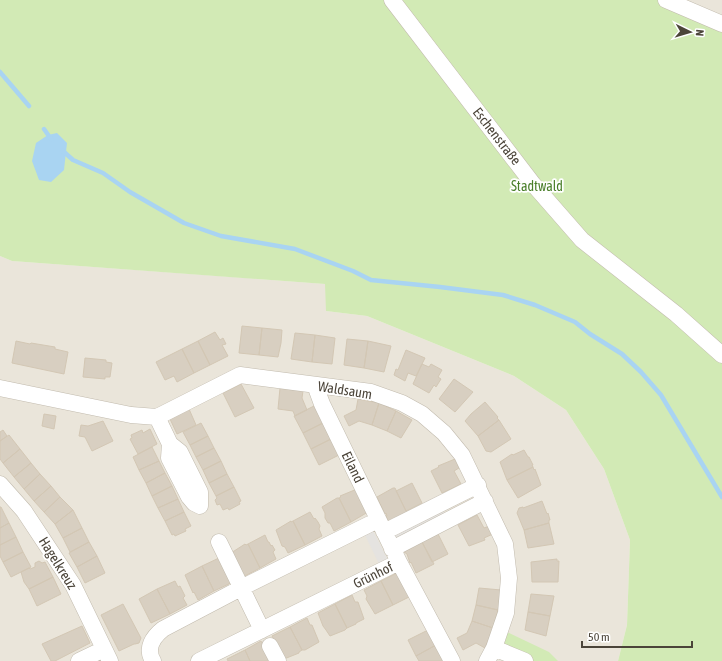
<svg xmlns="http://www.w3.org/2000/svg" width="722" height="661" font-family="'Asap Condensed',sans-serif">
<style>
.residential{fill:#eae5da}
.green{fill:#d2eab5}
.parking{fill:#e5e3e0}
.water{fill:#a9d4f2}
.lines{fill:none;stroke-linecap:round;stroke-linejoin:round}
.stream{stroke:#a9d4f2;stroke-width:4.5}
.building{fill:#d8cfc1;stroke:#d3c7b4}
.minor-casing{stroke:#c2bbae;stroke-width:17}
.minor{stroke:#fff;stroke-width:16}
.labels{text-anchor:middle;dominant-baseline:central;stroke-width:3.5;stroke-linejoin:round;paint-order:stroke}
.street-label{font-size:14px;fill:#4b4439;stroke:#fff}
.park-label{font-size:14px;fill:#4a7f2a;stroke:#fff}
</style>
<rect width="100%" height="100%" fill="#f6f3ec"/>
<!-- residential -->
<path class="residential" d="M 670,0 L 722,0 L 722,22 Z
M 0,256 L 12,261 L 326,284 L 326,311 L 367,316 L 514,376 L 566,410 L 604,469 L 630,540 L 627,625 L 618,661 L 0,661 Z"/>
<!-- green -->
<path class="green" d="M 0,0 L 662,0 L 722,26 L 722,661 L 618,661 L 627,625 L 630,540 L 604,469 L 566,410 L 514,376 L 367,316 L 326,311 L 325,284 L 12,261 L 0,256 Z
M 505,631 L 549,652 L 558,661 L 509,661 L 496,655 Z"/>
<!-- parking -->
<path class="parking" d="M 442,507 L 447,518 L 394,545 L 388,534 Z
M 372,529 L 388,560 L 379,564 L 364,533 Z"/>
<!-- water -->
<path class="water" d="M 57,133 L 67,143 L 64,170 L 51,182 L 39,180 L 32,161 L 36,143 L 48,135 Z"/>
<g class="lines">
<!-- stream -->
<path class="stream" d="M 0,72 L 29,106
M 44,129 L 51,139
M 63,151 L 73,160 L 103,173 L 130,192 L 184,223 L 221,236 L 295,249 L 353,271 L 371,280 L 440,287 L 503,295 L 535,305 L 575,322 L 590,334 L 622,354 L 641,372 L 661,395 L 722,497"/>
</g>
<!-- building -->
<path class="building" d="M 242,326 L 262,328 L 259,355 L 239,353 Z
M 262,328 L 282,330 L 281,343 L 278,357 L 259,355 Z
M 215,332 L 220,340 L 223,338 L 226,344 L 222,345 L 228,356 L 210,365 L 198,341 Z
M 295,333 L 315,335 L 312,362 L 291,359 Z
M 315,335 L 335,338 L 332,364 L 312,362 Z
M 347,339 L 368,341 L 364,368 L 344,365 Z
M 16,341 L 30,344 L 31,343 L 55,347 L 55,349 L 68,352 L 64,374 L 12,363 Z
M 198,341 L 210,365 L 194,373 L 182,349 Z
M 368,341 L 391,346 L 384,372 L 364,368 Z
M 182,349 L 194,373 L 177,382 L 174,376 L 165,380 L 156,362 Z
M 406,350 L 425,358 L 416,376 L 408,373 L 405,381 L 394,375 L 396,369 L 398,370 Z
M 85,358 L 106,360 L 106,362 L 112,363 L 110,377 L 105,377 L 105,379 L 83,377 Z
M 422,364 L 429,367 L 431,364 L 442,370 L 438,377 L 441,379 L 436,387 L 434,385 L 429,393 L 413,384 Z
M 454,379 L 473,392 L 455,412 L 439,399 Z
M 241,384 L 254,408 L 235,417 L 223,393 Z
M 280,388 L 303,391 L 302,398 L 307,410 L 295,416 L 293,411 L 278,409 Z
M 358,399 L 379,403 L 372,425 L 359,421 L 349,426 L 344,416 L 356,410 Z
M 485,402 L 498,417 L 497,418 L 499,420 L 478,436 L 465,421 L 471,414 Z
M 379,403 L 396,411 L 387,431 L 372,425 Z
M 314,406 L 323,423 L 303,433 L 294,416 Z
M 189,409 L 196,425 L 177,434 L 170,419 Z
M 396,411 L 412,420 L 401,438 L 387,431 Z
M 44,414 L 56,416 L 54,429 L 42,426 Z
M 499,420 L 511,439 L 491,452 L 486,451 L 478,436 Z
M 103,421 L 113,441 L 92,451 L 85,437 L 79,436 L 81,425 L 88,426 Z
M 201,423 L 208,436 L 190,445 L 183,432 Z
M 323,423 L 331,439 L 311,449 L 303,433 Z
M 150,429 L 157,444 L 138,454 L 130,439 L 132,438 L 131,435 L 142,430 L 143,433 Z
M 3,430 L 7,436 L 0,441 L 0,432 Z
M 9,435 L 20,449 L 3,463 L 0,459 L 0,441 Z
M 208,436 L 214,448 L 196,457 L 190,445 Z
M 331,439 L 339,455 L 319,465 L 311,449 Z
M 152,447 L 159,461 L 139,470 L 133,457 Z
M 214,448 L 221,461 L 203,470 L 196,457 Z
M 20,449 L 31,463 L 14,477 L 3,463 Z
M 524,450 L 528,457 L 529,457 L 533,465 L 532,465 L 533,467 L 507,480 L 500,462 L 512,454 L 513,455 Z
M 455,459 L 459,468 L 454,471 L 461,484 L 442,493 L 431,471 L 439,467 L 438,466 Z
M 159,461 L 165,473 L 146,483 L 139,470 Z
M 221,461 L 227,474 L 209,483 L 203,470 Z
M 31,463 L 40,474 L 24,489 L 14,477 Z
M 533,467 L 534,470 L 535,469 L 541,485 L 518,498 L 507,480 Z
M 165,473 L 172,486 L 152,496 L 146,483 Z
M 40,474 L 51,486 L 34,501 L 24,489 Z
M 227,474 L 234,487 L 216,496 L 209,483 Z
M 412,483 L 422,503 L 406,511 L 396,491 Z
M 51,486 L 60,497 L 44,512 L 34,501 Z
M 172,486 L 178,499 L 158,508 L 152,496 Z
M 234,487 L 241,501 L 239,502 L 240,504 L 229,510 L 228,508 L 223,510 L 220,504 L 217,505 L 215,500 L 217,498 L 216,496 Z
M 393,488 L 395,488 L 406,511 L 408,512 L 391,522 L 388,521 L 386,516 L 387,516 L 386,513 L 385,514 L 377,497 Z
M 357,489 L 368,512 L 351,522 L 339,498 L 341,497 L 340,496 Z
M 60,497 L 73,510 L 55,524 L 44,512 Z
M 337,498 L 339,498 L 351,522 L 334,531 L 330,523 L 328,523 L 325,518 L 325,513 L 322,507 Z
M 178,499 L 184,512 L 165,521 L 158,508 Z
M 542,501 L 547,514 L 548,513 L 550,520 L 549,520 L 549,523 L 524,530 L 517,513 L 519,508 L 523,507 L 523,508 Z
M 0,507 L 1,507 L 9,523 L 0,528 Z
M 73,510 L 82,528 L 63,538 L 55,524 Z
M 184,512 L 191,526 L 185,529 L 186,531 L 175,536 L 174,534 L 172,535 L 165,521 Z
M 310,512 L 314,519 L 315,518 L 318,522 L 320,526 L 319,529 L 322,536 L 305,545 L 293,521 Z
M 477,515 L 484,528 L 489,526 L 493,534 L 484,538 L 485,540 L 469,546 L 458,525 Z
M 291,521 L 291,522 L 293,521 L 305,545 L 288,553 L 285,547 L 282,546 L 276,530 Z
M 9,523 L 16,537 L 0,545 L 0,528 Z
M 549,523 L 554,544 L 528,548 L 524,530 Z
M 82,528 L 89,542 L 70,552 L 63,538 Z
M 438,534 L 448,554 L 432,562 L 422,542 Z
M 265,535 L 268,542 L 269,542 L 271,546 L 272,545 L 275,550 L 273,552 L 276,559 L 260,568 L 248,544 Z
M 16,537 L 23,552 L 3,562 L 0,556 L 0,545 Z
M 89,542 L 97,556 L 77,567 L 69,553 Z
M 422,542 L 434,564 L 416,573 L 411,562 L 410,563 L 407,554 L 404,552 Z
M 245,544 L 246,545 L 248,544 L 260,568 L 243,577 L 231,553 Z
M 23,552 L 31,567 L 11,577 L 3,562 Z
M 97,556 L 105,573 L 85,583 L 77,567 Z
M 219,558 L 231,583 L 214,591 L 202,566 Z
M 557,559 L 557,561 L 559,561 L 558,582 L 532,582 L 531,562 Z
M 39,561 L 42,563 L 45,562 L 53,577 L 29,589 L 24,582 L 21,572 L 29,568 L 30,569 L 35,567 L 35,563 Z
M 202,566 L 214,591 L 198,600 L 194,592 L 193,593 L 185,575 Z
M 399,572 L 411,596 L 393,605 L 381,581 Z
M 53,577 L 61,594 L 37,606 L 29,589 Z
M 175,581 L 178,587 L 180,586 L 185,596 L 183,598 L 187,605 L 170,614 L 157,589 Z
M 381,581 L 393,605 L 375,614 L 366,599 L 367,596 L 364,590 Z
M 479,588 L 501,590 L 498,610 L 476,605 Z
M 157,589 L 170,614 L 151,623 L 139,599 Z
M 531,594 L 554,596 L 550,616 L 528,612 Z
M 352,595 L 355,602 L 358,602 L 364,619 L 356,623 L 356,624 L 347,628 L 335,604 Z
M 123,604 L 141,638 L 139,643 L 135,644 L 134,644 L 119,651 L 101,615 Z
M 335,604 L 347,628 L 345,630 L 330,636 L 326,630 L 323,626 L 318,613 Z
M 476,605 L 498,610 L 493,628 L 472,621 Z
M 528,612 L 550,616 L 546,636 L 525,630 Z
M 307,618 L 310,625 L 312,625 L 319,642 L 305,650 L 302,650 L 290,627 Z
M 472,621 L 493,628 L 485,648 L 476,643 L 463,650 L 457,638 L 467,633 Z
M 82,626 L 90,643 L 55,661 L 51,661 L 42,644 Z
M 290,627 L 302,650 L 299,652 L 299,653 L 284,659 L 272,636 Z
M 428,630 L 436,645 L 416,656 L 408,640 Z
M 261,641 L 271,661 L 250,661 L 245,650 Z
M 436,645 L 444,661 L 419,661 L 416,656 Z
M 245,650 L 250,661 L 228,661 L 227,659 Z"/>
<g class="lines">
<defs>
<path id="minor" d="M 392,0 L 533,184 L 582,240 L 676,314 L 722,355
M 666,0 L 722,24
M 315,385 L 322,404 L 399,562 L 452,661
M 0,388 L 131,415 L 157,417 L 240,375 L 371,392 L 402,403 L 422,414 L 444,433 L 462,455 L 505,544 L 509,578 L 506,613 L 494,648 L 487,661
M 157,417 L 170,444 L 169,458 L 189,497 L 194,503 L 200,506 L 200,492 L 180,452 L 170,444
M 0,484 L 24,511 L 73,585 L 110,661
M 384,532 L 478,485
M 219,542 L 262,630
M 392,549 L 485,501
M 270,646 L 278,661
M 494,648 L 525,661
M 79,661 L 104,649
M 153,661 C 145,648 153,637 163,629 L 241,588 L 378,520
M 199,661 L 399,562"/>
</defs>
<!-- minor casing -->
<use href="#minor" class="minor-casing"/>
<!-- minor -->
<use href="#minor" class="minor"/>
</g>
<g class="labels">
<!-- street labels -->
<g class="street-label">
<text transform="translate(497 136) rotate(52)">Eschenstraße</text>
<text transform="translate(345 390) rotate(9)">Waldsaum</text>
<text transform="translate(353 467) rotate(64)">Eiland</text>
<text transform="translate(58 563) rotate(58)">Hagelkreuz</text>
<text transform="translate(373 575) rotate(-26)">Grünhof</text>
</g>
<!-- park labels -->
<g class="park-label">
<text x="537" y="186">Stadtwald</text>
</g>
</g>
<!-- north arrow -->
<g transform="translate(690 32) rotate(95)" stroke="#ffffff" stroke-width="3" paint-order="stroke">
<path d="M0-3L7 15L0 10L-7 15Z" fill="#4b4439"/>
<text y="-6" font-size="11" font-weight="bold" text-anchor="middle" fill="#4b4439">N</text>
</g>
<!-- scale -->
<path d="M582 641v6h110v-6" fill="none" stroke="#4b4439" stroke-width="2"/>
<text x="588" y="641" font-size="12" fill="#4b4439" stroke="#ffffff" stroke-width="3" paint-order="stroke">50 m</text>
</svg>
